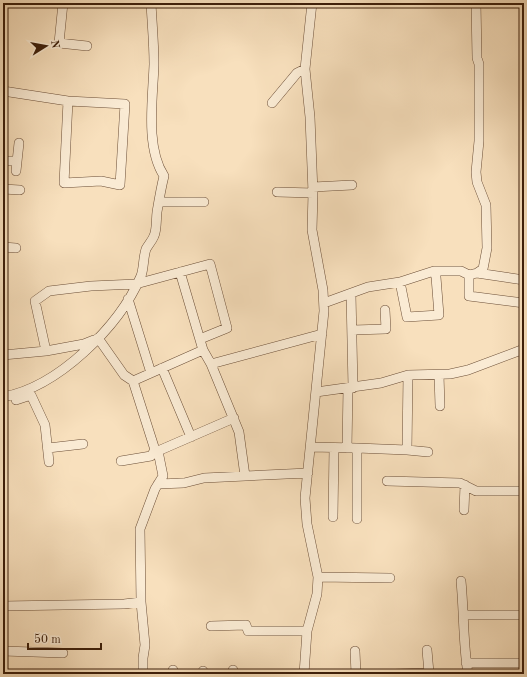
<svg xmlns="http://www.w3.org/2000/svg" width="527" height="677" font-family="'Old Standard TT',serif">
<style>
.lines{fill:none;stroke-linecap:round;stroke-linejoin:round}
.street-casing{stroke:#6b4e37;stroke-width:10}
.street{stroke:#faebd4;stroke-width:9}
</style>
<rect width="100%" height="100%" fill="#f8e0bd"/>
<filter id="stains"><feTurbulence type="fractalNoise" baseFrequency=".005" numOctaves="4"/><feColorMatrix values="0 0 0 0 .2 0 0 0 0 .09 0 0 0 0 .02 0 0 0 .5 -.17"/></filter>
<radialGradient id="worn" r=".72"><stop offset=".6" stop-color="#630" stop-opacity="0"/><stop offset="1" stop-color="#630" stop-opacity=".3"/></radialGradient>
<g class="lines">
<defs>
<path id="street" d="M 63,3 L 59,43 L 87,46
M 3,6 L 3,46
M 3,91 L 68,101 L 125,104 L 120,185 L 101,181 L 64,183 L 68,101
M 272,103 L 297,73 L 305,69
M 3,161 L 17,161
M 16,171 L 19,143
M 313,187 L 352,185
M 3,189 L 20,190
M 277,192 L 313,193
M 159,202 L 204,202
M 3,247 L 16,248
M 180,272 L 203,350 L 211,364 L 239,432 L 245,476
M 477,273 L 524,280
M 469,275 L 477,273 L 483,269 L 487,248 L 486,205 L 477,182 L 476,172 L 479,141 L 479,64 L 477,58 L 476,3
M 400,282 L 407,317 L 439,315 L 436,277 L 434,271
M 351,294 L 353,388
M 128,299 L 151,373
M 324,303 L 368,287 L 400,282 L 434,271 L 461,271 L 469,275 L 469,296 L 524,303
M 353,330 L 386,329 L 385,310
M 98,338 L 124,375 L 133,381
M 94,340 L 84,344 L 46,351 L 35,301 L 49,291 L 91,286 L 136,284 L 210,264 L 227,328 L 200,339
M 203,350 L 133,381 L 155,450 L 158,451 L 234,418
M 3,355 L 46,351
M 211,364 L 322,334
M 162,368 L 191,437
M 439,375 L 440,406
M 316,392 L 381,383 L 408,375 L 450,374 L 468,370 L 524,349
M 3,397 C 58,387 119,327 141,276 C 144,268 143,258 146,249 C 148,245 152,241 154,236 C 157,229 156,220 157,212 C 159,200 161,188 164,176 C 145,147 153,98 154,64 C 154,44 152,23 151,3
M 16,400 L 31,395 L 45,425 L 49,462
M 311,447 L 357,448 L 357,519
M 48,448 L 83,444
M 347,448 L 348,388
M 357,448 L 407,450 L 408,375
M 407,450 L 428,452
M 121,461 L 151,456 L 155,450
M 387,481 L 460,483 L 476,491 L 524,491
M 158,484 L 184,483 L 204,478 L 308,473
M 464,510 L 465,485
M 333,517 L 334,448
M 3,547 L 3,548
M 318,577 L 390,578
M 461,581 C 464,612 463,643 468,674
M 3,606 L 124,604 L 141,602
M 464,615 L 524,615
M 211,626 L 246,625 L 248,631 L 307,631
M 3,651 L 63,653
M 355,651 L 356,674
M 466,663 L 524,663
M 173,670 L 173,674
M 203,671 L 203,674
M 143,674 L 143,658 L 145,645 L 141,602 L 140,529 L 155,489 L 163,476 L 158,451
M 233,674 L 233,670
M 304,674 L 307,631 L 317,594 L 318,577 L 307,524 L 305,498 L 324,311 L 323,290 L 312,230 L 313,193 L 310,117 L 305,69 L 312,3
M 395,674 L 429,673 L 427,650"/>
</defs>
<!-- street casing -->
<use href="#street" class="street-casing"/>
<!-- street -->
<use href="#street" class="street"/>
</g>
<!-- margin -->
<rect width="527" height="677" fill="none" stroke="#f8e0bd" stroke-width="16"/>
<rect x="4" y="4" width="519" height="669" fill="none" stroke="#3c1e0a" stroke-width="2"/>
<rect x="8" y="8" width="511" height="661" fill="none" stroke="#3c1e0a"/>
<!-- north arrow -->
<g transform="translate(46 46) rotate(79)" stroke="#faebd4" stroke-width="3" paint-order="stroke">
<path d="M0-3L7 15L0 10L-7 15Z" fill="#3c1e0a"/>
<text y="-6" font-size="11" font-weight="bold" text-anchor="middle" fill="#3c1e0a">N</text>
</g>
<!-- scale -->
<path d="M28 643v6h73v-6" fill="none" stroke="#3c1e0a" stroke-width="2"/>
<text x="34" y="643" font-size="12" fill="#3c1e0a" stroke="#faebd4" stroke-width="3" paint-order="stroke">50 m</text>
<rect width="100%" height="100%" filter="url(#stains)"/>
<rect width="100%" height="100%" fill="url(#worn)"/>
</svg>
